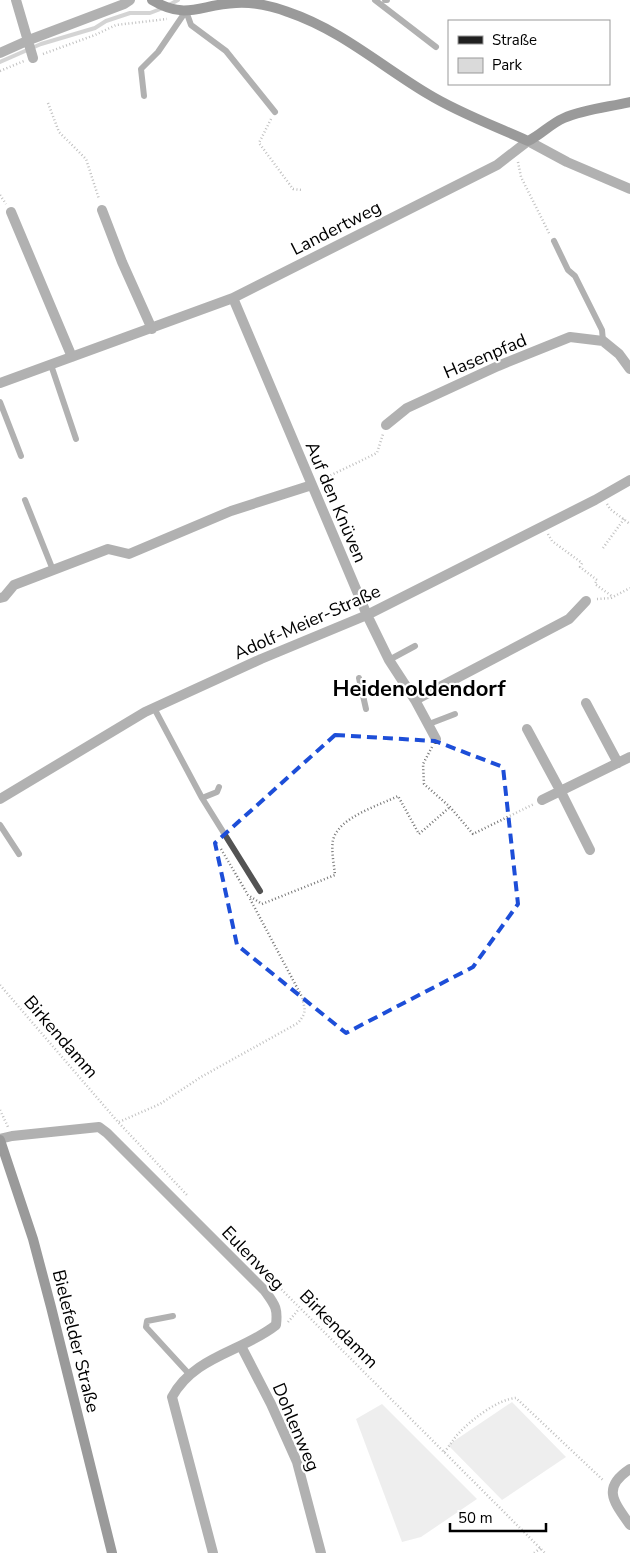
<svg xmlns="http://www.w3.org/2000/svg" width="630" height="1553" font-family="'Nunito Sans',sans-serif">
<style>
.green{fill:#dadada}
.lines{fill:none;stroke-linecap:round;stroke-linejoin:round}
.stream{stroke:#a1a1a1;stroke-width:4}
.path{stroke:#757575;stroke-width:2.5;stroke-dasharray:1 2.5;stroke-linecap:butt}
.service{stroke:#535353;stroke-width:6}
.minor{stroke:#535353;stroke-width:10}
.tertiary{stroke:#535353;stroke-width:10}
.secondary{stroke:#202020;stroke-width:10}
.marked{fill:none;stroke:#1d4ed8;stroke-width:4;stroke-dasharray:10 6;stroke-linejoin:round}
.labels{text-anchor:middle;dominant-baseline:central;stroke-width:4.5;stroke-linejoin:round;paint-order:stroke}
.street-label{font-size:18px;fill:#000;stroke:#fff}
.district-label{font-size:22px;font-weight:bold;fill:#000;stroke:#fff}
</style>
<rect width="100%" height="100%" fill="#fff"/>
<!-- green -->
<path class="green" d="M 512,1402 L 566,1457 L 502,1500 L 448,1445 Z
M 382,1404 L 477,1499 L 421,1537 L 402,1542 L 356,1419 Z"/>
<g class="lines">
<!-- stream -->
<path class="stream" d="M 169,5 L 178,0
M 0,62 L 41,44 L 95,28 L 106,21 L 130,13 L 150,13 L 163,8"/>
<!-- path -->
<path class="path" d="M 43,54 L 95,35 L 116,25 L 167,19
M 0,71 L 24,61
M 48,103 L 59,132 L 86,159 L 99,199
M 271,119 L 259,143 L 293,189 L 302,190
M 518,162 L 521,177 L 550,235
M 0,195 L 6,204
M 321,480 L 377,453 L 383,434
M 607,504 L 610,509 L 630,524
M 548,534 L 552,541 L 582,563 L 580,567 L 597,580 L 595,584 L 613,597
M 603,548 L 624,519
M 597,599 L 611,598 L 630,588
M 432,747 L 423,764 L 424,784 L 450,807 L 473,834 L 534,804
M 221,849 L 248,895 L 262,904 L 335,875 C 334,864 331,851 333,840 C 339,817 378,806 398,796 L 419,834 L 450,807
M 0,985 L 118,1122 L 187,1195
M 0,1110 L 8,1127
M 119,1122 L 160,1104 L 201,1077 L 298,1023 C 307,1012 305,1010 302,997 L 249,897
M 274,1282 L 545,1553
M 288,1322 L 299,1309
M 444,1452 C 450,1446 453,1439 459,1433 C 471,1420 498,1399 516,1398 L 604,1481
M 534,1553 L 541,1548"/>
<!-- service -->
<path class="service" d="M 375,0 L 436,47
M 385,0 L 387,0
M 186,11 L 191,25 L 226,51 L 275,112
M 144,96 L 141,69 L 158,52 L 186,11
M 554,241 L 568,270 L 575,276 L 602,330 L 603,341
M 51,365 L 76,439
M 0,402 L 21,456
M 25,500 L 53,570
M 389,660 L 415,646
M 359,678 L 366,709
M 154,708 L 202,798 L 260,891
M 429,724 L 455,714
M 202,798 L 217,792 L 219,787
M 0,825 L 19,854
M 173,1316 L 147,1321 L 146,1327 L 189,1374"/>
<!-- minor -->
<path class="minor" d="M 16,0 L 33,58
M 0,53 L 29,40 L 124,4 L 130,0
M 102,210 L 122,262 L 152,329
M 11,212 L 72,357
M 233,298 L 367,615 L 389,660 L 415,700 L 436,739
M 0,383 L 233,298 L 497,165 L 528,141
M 386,425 L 407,408 L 498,366 L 570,337 L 603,341 L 619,354 L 630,369
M 0,598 L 4,597 L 14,585 L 108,549 L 129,554 L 231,511 L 312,485
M 415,700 L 569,619 L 586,601
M 586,703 L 618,763
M 527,729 L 561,792 L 590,850
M 0,799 L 145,712 L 261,659 L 367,615 L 595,500 L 630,480
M 542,800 L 630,757
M 0,1139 L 12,1136 L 99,1127 L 107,1133 L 265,1291 C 275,1305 278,1308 276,1325 C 242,1352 194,1356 172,1397 L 213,1553
M 241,1346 L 271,1404 L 297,1462 L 321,1553
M 630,1469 C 601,1488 614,1502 630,1525"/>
<!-- tertiary -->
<path class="tertiary" d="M 528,141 L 567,162 L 630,189"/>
<!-- secondary -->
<path class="secondary" d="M 152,0 C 187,21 200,4 236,3 C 254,2 272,6 288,12 C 341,30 381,66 428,94 C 459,113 495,126 528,141 C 541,135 550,124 564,118 C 584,109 609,107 630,102
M 0,1140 L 33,1239 L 51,1307 L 112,1553"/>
</g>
<!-- marked area -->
<path d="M0 0H630V1553H0ZM 335,735 L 435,741 L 503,767 L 518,904 L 473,967 L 346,1033 L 237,945 L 215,843 Z" fill="#fff" fill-opacity=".55" fill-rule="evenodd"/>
<path class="marked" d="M 335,735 L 435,741 L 503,767 L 518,904 L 473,967 L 346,1033 L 237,945 L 215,843 Z"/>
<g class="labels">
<!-- street labels -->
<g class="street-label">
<text transform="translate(336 228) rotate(-27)">Landertweg</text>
<text transform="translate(485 356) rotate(-23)">Hasenpfad</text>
<text transform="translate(336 502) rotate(67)">Auf den Knüven</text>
<text transform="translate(307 622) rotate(-24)">Adolf-Meier-Straße</text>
<text transform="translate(61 1037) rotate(49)">Birkendamm</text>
<text transform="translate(253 1258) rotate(46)">Eulenweg</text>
<text transform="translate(339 1329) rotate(45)">Birkendamm</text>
<text transform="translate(76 1341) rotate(76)">Bielefelder Straße</text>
<text transform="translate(296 1427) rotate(67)">Dohlenweg</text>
</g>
<!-- district labels -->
<g class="district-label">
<text x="419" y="689">Heidenoldendorf</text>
</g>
</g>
<!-- legend -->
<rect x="448" y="20" width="162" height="65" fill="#ffffff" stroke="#999999"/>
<rect x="458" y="36" width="25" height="8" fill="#202020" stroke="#999999"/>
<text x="492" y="45" font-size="15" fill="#000000">Straße</text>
<rect x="458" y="58" width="25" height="15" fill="#dadada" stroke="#999999"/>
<text x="492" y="70" font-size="15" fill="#000000">Park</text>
<!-- scale -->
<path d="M450 1523v8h96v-8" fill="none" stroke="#000000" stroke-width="2.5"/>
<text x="458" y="1523" font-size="15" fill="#000000" stroke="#ffffff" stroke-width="4" paint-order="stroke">50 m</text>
</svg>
